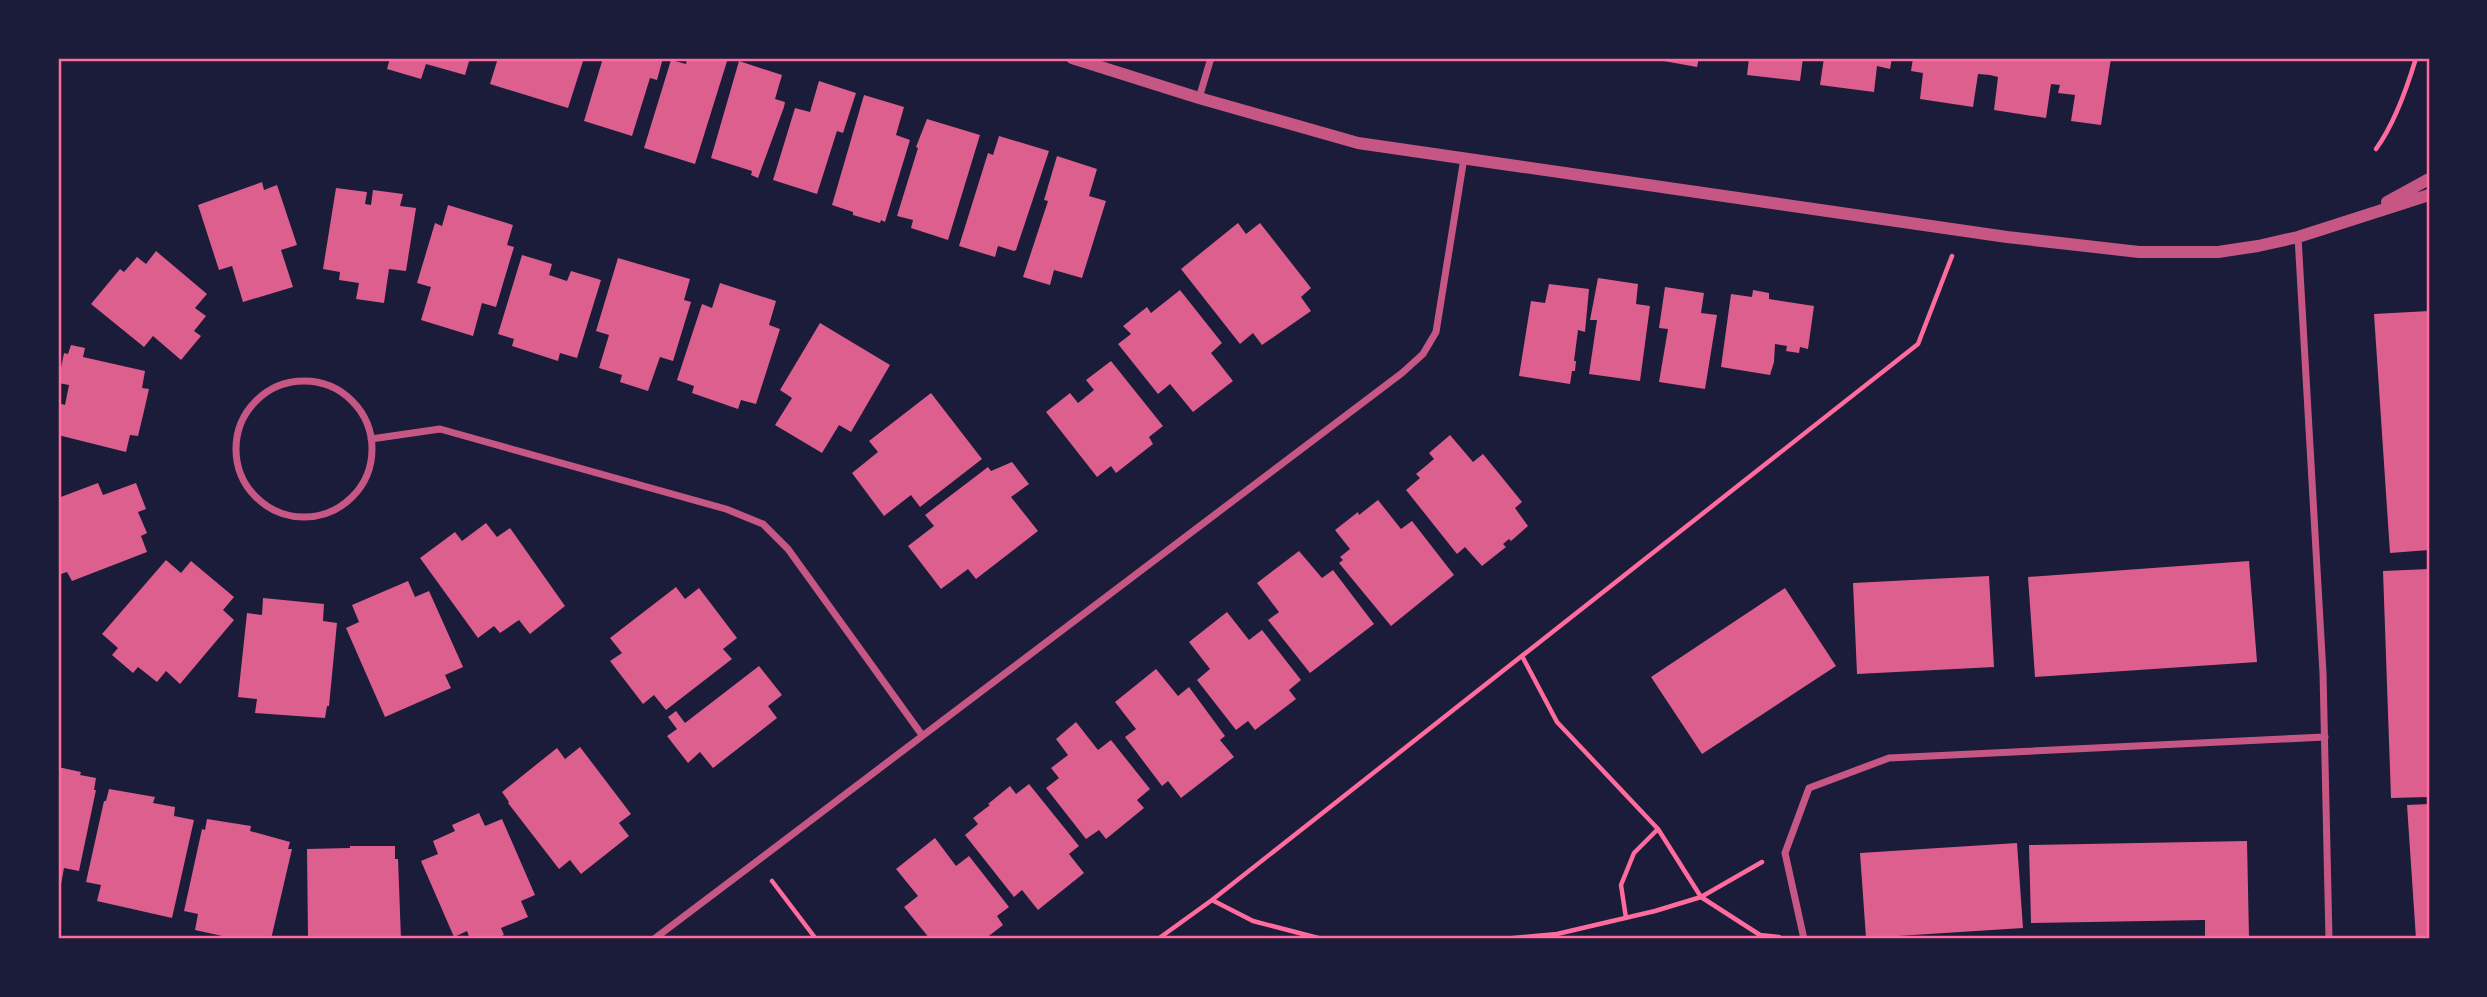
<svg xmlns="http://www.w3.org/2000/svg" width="2487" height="997" font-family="'Crimson Pro',serif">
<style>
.building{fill:#dd5f8e}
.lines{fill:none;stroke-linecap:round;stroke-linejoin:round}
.path{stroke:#ff6b9d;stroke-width:4.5}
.minor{stroke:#c65784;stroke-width:7}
.tertiary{stroke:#c65784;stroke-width:12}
.neatline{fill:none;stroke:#ff6b9d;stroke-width:2.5}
</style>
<rect width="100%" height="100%" fill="#1b1b3a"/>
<!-- building -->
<path class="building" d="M 390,58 L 470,58 L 465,75 L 426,64 L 421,79 L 387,69 Z
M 498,58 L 584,58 L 568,108 L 490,84 Z
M 603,58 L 663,58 L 657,80 L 650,78 L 632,136 L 584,121 Z
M 687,58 L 728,58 L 695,164 L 644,148 L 671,60 L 686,64 Z
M 1647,58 L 1699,58 L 1697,67 Z
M 1749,58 L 1803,58 L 1800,81 L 1747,75 Z
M 1824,58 L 1892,58 L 1890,69 L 1877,66 L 1874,92 L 1820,85 Z
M 1913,58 L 2111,58 L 2101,125 L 2071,121 L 2075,95 L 2058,93 L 2060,85 L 2051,84 L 2046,118 L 1994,110 L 1998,77 L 1990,75 L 1978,74 L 1973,107 L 1920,99 L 1923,73 L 1911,71 Z
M 739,61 L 782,75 L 775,99 L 785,102 L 784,107 L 758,178 L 751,175 L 752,171 L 711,158 Z
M 819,81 L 856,93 L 843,133 L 837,131 L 817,194 L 773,180 L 795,108 L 810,112 Z
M 864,95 L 904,107 L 896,135 L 910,140 L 885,222 L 881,220 L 880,223 L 853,215 L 853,212 L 832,205 Z
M 927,119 L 980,135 L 948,240 L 911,228 L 913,220 L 897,216 L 918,148 L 916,147 Z
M 999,136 L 1049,151 L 1016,250 L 1014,251 L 998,246 L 995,257 L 959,246 L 988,153 L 993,155 Z
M 1057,156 L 1097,169 L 1089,196 L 1106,201 L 1082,278 L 1054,270 L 1050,285 L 1023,277 L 1048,201 L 1044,200 Z
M 262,182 L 264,190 L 277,185 L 297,245 L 281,250 L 293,287 L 243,302 L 232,266 L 219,270 L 198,205 Z
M 336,188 L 367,192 L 365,204 L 371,205 L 373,190 L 403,194 L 400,206 L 416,208 L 406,271 L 389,269 L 384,303 L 356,299 L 359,283 L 339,280 L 340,272 L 323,269 Z
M 448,205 L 513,225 L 507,245 L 514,247 L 496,307 L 482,303 L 473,336 L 421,320 L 431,287 L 417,283 L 435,223 L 442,226 Z
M 1238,223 L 1246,234 L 1260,223 L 1311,288 L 1301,297 L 1311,311 L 1262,345 L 1253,333 L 1240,344 L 1181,269 Z
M 156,251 L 207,294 L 195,308 L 206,316 L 194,331 L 201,336 L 181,360 L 153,336 L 144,347 L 91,304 L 120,269 L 124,272 L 137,257 L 146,264 Z
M 522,255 L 552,264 L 549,275 L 567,281 L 571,271 L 601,280 L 577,358 L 560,353 L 558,361 L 512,346 L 514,339 L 498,334 Z
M 618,258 L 690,279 L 684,300 L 691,302 L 673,361 L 660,357 L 648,391 L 620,382 L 622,375 L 599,368 L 609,335 L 596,331 Z
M 1598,278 L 1638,284 L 1636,304 L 1650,306 L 1640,381 L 1589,374 L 1597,320 L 1590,320 Z
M 720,283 L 776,301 L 769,325 L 780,329 L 756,404 L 741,400 L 738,409 L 692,393 L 694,386 L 677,380 L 702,304 L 712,308 Z
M 1549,284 L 1589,289 L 1585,332 L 1578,330 L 1574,361 L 1576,361 L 1575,371 L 1572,371 L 1570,384 L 1519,376 L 1531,301 L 1545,303 Z
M 1665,287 L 1704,293 L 1701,313 L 1717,315 L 1705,389 L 1659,382 L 1668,329 L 1659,328 Z
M 1180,290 L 1222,343 L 1211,353 L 1233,381 L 1193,412 L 1170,384 L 1158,394 L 1118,344 L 1131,334 L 1123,326 L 1147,307 L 1151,313 Z
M 1753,290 L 1769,293 L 1769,299 L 1814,306 L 1808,349 L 1800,347 L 1799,353 L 1786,351 L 1787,346 L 1775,344 L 1774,362 L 1770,375 L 1721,367 L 1731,294 L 1752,297 Z
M 2429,311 L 2429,550 L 2390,553 L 2374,314 Z
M 820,323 L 890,365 L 851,432 L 839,425 L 822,453 L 775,425 L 792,398 L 780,390 Z
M 71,345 L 85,348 L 83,357 L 145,371 L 142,388 L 149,389 L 144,411 L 138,436 L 130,435 L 126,452 L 58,435 L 58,403 L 65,405 L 69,385 L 58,383 L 64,353 L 68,354 Z
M 1111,361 L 1163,426 L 1149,437 L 1153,444 L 1116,473 L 1111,466 L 1097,477 L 1046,412 L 1070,393 L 1078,403 L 1088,395 L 1094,390 L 1086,380 Z
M 931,393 L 982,459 L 920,507 L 911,495 L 884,516 L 852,473 L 878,452 L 869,441 Z
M 1450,435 L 1473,462 L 1483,454 L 1522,502 L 1515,508 L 1528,526 L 1511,541 L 1509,539 L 1503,544 L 1506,547 L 1482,566 L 1465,547 L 1457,554 L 1406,490 L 1420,478 L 1416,474 L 1434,459 L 1429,453 Z
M 1012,462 L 1029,484 L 1011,497 L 1038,531 L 976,579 L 968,569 L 941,589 L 908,546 L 934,526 L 925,515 L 988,467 L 991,471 Z
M 98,483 L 103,495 L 136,483 L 146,509 L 138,512 L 147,533 L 141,536 L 147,552 L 72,581 L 67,572 L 58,575 L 58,498 Z
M 1378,500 L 1401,529 L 1412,521 L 1454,575 L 1391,626 L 1339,563 L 1343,560 L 1340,557 L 1350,549 L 1335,530 L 1358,512 L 1359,515 Z
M 486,523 L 497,537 L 510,528 L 565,606 L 530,634 L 519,620 L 500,633 L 494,626 L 478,638 L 420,558 L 455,532 L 462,541 Z
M 1299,551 L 1322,578 L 1333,570 L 1374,624 L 1310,673 L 1268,620 L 1279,612 L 1257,583 Z
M 166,560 L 181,573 L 191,561 L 234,597 L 223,610 L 234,620 L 180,684 L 166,671 L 157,682 L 138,667 L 133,673 L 112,655 L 118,648 L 102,634 Z
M 2249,561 L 2257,662 L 2035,677 L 2028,577 Z
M 2429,569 L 2429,797 L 2391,798 L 2383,571 Z
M 1989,576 L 1994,667 L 1857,674 L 1853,583 Z
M 408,581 L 415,597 L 429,591 L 463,667 L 445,675 L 451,688 L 385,717 L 346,628 L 359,622 L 352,605 Z
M 676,587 L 685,599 L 699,588 L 737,638 L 723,649 L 732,659 L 666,710 L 654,695 L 643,704 L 610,661 L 622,653 L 610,638 Z
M 1785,588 L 1836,666 L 1702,754 L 1651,677 Z
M 263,598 L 324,604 L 323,621 L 337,623 L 329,706 L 327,706 L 325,718 L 255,713 L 257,699 L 238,697 L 247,613 L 262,615 Z
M 1227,612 L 1249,640 L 1262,630 L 1301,680 L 1289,690 L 1296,699 L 1255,730 L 1248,721 L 1236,730 L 1197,680 L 1210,669 L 1189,642 Z
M 759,666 L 782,695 L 768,706 L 777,718 L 713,768 L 700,752 L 688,763 L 667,736 L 677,729 L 668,717 L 676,711 L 685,723 Z
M 1156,669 L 1178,696 L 1189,687 L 1225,736 L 1220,740 L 1234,757 L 1181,798 L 1168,781 L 1162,786 L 1125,737 L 1136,729 L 1115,702 Z
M 1076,722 L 1098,750 L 1111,740 L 1150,789 L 1137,800 L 1144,808 L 1106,839 L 1099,830 L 1086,839 L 1046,788 L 1059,778 L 1051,768 L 1068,755 L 1056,739 Z
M 580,747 L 631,814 L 619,823 L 629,836 L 581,874 L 570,860 L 559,869 L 508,803 L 509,802 L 502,792 L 557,748 L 565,759 Z
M 58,767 L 81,772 L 80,775 L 96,778 L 94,790 L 96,790 L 79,871 L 64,868 L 61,884 L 58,884 Z
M 1029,784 L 1079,846 L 1069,854 L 1084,873 L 1038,910 L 1022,890 L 1014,897 L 965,835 L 978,824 L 973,818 L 990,805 L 988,804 L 1010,786 L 1016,794 Z
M 109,789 L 155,797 L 153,803 L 175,807 L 174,816 L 194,820 L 172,918 L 97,901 L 101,885 L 86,882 L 104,801 L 106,801 Z
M 2429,804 L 2429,939 L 2416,939 L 2407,805 Z
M 479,813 L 485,826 L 502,819 L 535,895 L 521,901 L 528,917 L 501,928 L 504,935 L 493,939 L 470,939 L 467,931 L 454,937 L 421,861 L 438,854 L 433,841 L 455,831 L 452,825 Z
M 207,819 L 251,826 L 250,831 L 290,842 L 288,849 L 292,849 L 271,939 L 236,939 L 195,930 L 198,914 L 184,911 L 202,829 L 205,830 Z
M 935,838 L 956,866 L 969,856 L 1009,907 L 997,916 L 1003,925 L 985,939 L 930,939 L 904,907 L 918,896 L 896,869 Z
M 2247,841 L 2249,937 L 2205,937 L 2205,920 L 2031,923 L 2029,845 Z
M 2017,843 L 2023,928 L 1866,938 L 1860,853 Z
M 350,846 L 395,846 L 395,859 L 398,859 L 401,939 L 308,939 L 307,849 L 350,848 Z"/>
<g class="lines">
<!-- path -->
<path class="path" d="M 2376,149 C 2395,123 2407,88 2416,58
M 1522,656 L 1557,722 L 1658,829 L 1701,897 L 1760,935 L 1779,937
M 772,881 L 816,939
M 1212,900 L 1253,921 L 1322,939
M 1626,918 L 1621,885 L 1634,853 L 1658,829
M 1158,939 L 1212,900 L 1918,344 L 1952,256
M 1503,939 L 1557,934 L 1655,911 L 1701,897 L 1762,862"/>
<!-- minor -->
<path class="minor" d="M 1199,98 L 1211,58
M 2298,237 L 2323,673 L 2329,939
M236 449a68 68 0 1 1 136 0a68 68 0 1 1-136 0Z
M 371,439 L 440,429 L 726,509 L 763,524 L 788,549 L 922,735
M 654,939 L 1402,373 L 1423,354 L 1436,332 L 1464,158
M 1804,939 L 1785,853 L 1809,788 L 1889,758 L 2325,737"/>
<!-- tertiary -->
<path class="tertiary" d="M 1072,58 L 1199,98 L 1358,143 L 2007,237 L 2139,252 L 2218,252 L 2258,246 L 2298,237 L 2429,195
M 2387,202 L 2429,179"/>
</g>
<!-- border -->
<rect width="2487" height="997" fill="none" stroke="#1b1b3a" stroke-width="119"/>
<rect x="60" y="60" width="2368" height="877" class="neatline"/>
</svg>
